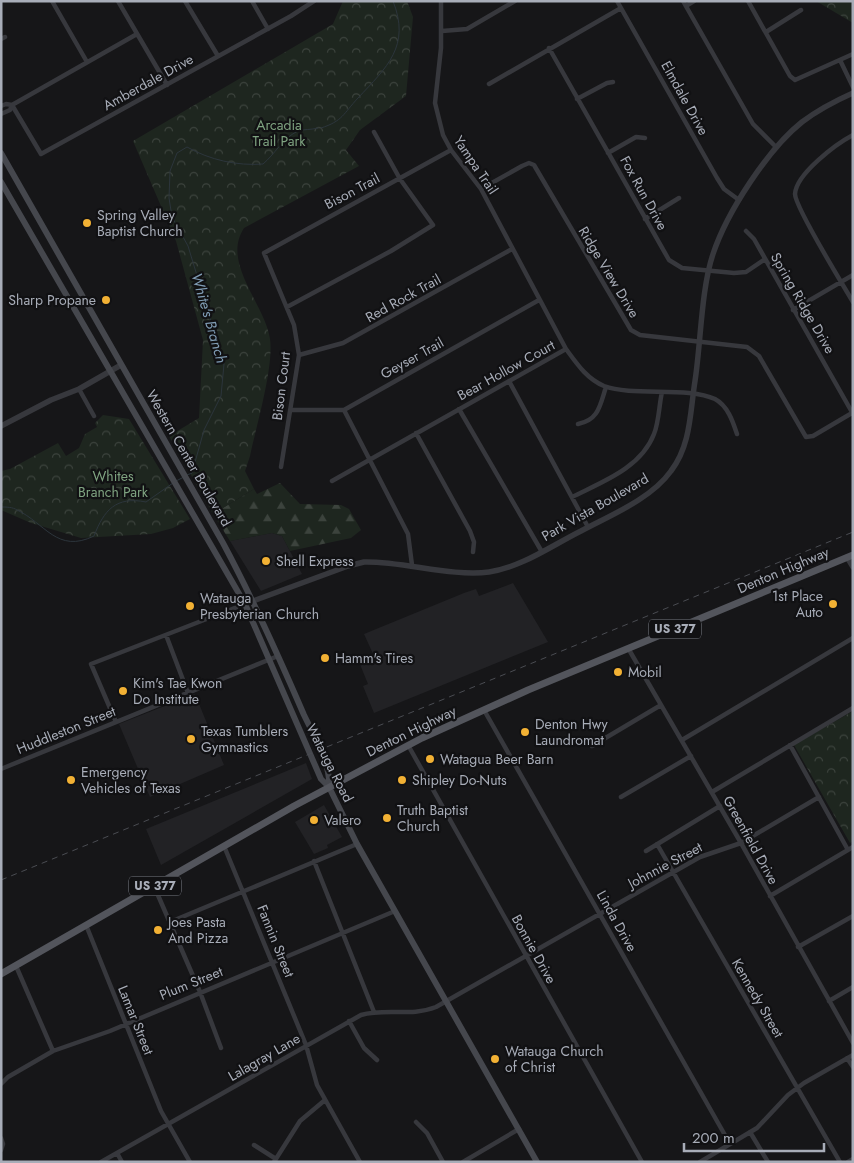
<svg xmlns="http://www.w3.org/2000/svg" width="854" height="1163" font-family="Jost,sans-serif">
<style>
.built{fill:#222225}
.forest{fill:url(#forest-firs)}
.park{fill:url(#park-crowns)}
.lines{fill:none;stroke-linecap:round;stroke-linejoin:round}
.stream{stroke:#2c353c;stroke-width:1}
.minor{stroke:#37383d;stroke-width:4.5}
.tertiary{stroke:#37383d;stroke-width:5.5}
.secondary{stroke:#45474d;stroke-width:6}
.primary{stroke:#53555c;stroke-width:7}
.rail{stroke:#4a4c52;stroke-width:1;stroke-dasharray:6 5;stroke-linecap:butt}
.poi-dot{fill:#f2b134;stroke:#111113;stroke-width:2}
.labels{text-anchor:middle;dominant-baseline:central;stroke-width:4.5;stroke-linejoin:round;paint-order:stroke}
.shield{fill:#111113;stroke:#7b7e86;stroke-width:1}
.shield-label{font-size:12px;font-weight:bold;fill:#a8adb8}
.street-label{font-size:14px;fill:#a8adb8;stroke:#111113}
.park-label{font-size:14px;fill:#7fa381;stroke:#111113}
.poi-label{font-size:14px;fill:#a8adb8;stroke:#111113;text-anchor:start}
.water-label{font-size:15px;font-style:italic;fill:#7f9bb3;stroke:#111113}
</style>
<defs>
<pattern id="forest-firs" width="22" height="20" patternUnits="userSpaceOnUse" patternTransform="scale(1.25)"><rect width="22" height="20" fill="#1e261f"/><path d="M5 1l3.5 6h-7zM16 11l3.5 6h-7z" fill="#3c433d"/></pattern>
<pattern id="park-crowns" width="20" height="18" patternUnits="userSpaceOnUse" patternTransform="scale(1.25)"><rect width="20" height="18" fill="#1e261f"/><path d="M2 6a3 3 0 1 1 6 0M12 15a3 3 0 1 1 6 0" fill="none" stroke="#3c433d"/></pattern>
</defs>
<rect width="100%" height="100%" fill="#161618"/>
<!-- built -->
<path class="built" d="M 272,533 L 282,536 L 302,574 L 261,591 L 230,541 Z
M 513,583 L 548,642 L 374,713 L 363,686 L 368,684 L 359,662 L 374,656 L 364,634 L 464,593 L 476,589 L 479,596 Z
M 195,694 L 224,765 L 150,797 L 119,724 Z
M 306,763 L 312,779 L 161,865 L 146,829 Z
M 324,805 L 342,837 L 327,845 L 328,848 L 314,854 L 295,822 Z"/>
<!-- forest -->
<path class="forest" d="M 280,483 L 300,504 L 341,505 L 349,509 L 361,530 L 351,538 L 290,551 L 282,536 L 272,533 L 230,541 L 213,514 L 254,489 L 257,494 Z"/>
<!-- park -->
<path class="park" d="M 343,1 L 407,1 L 413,17 L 406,96 L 360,130 L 346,150 L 359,166 L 244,228 C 221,263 265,304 270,339 C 274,367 256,427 250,456 L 245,471 L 254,489 L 213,514 L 169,436 L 199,418 L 203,340 L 176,241 L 133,141 L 333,24 Z
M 816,1 L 853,1 L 853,23 Z
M 103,415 L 129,419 L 190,519 L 173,528 L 151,534 L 81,538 L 31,523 L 1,510 L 1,471 L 10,469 L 58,443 L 66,456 L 79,448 L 85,434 L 97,427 L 95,423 Z
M 853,711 L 853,841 L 850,843 L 794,745 Z"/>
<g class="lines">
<!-- stream -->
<path class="stream" d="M 321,128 C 343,121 343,114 358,98 C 387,67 411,46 393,1
M 187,475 L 192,473 L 204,430 L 221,396 L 224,364 L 188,246 L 172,217 L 169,198 L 170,171 L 177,153 L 187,147 C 210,160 237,166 263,164 C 274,155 284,137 298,131 C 304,129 311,130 318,128
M 176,481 L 184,477
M 1,507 C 6,507 13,507 17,510 C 45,523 57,554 94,536 C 104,510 116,496 146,502 L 173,483"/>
<!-- minor -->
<path class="minor" d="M 52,1 L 87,62
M 118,1 L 167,85
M 185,1 L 218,56
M 252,1 L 268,29
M 441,1 L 441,48 L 435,103 L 443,135 L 451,150 L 481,189 L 566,349 C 577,364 587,379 604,386 C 633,397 688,386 715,399 C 728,406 733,422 737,434
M 617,1 L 717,178 L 724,189 L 739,200
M 683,1 L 753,124 L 776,147
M 748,1 L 790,76 L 795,80 L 853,54
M 686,6 L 694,1
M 442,31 L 467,29 L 515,1
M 766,32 L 801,10
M 1,39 L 5,37
M 549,48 L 669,260 L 682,268 L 734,273 L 746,272 L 765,259
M 840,60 L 853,87
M 489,84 L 621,8
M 577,99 L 607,83 L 613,82
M 12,105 L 41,154 L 291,16 L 314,1
M 1,106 L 6,104 L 12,105
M 1,114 L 10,110 L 12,105 L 137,34
M 853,135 C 836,144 796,174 795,194 C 795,207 843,285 853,302
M 608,153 L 636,137 L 645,138
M 481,189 L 522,166 L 529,163 L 534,165 L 631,330 L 640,335 L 747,347 L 759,356 L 806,437 L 813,436 L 852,413
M 645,219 L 679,198
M 746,231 L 754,239 L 853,414
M 287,307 L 391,251 L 433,225 L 400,179 L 374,132
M 793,310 L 853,275
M 299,355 L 343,343 L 512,249
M 509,381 L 588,527
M 79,389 L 94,416
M 459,409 L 542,552
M 290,410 L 344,410 L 539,300
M 344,410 L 408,534 L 412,565
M 578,424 C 599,420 600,405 606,387
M 416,433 L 470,531 L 474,542 L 473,552
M 281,467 L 299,355 L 294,325 L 264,253 L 451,150
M 332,481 L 566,349
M 572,497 C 602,482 641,468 654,434 C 659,422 659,405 662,392
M 166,635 L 188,693
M 628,648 L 741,843 L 853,1043
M 484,710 L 730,1144
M 116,722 L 91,664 L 245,604
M 682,740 L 853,638
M 408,745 L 642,1162
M 790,745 L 848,850
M 592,746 L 661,705
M 1,769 L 278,656
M 712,792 L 853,708
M 621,797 L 691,756
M 657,844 L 840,1162
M 224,846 L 306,1045 L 317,1085 L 360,1162
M 646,851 L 720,806
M 314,861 L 374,1012
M 154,886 L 200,992 L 221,1048
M 770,896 L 853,847
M 170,922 L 357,844
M 86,925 L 161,1111 L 190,1162
M 798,947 L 853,916
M 16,966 L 53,1051
M 829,1001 L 853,987
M 349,1021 L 364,1048 L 377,1060
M 847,1058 L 853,1067
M 1,1084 L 8,1077 L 53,1051 L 110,1031 L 395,911
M 416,1122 L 427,1133 L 443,1162
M 750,1132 L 768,1162
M 1,1138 L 3,1144 L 1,1150
M 254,1145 L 276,1159
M 117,1153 L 122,1162
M 101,1162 L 361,1015 C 386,1008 411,1017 436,1007 L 700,857 L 741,843 L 819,797
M 274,1162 L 300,1121 L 325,1100
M 463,1162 L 519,1129
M 700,1162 L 757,1128 L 788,1095 L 804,1083 L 853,1055
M 848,1162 L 853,1159"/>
<!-- tertiary -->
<path class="tertiary" d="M 1,426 L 51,400 L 79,389 L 121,365
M 847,557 L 853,567
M 245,604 L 348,566 L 364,562 C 403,561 451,577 489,572 C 522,567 551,546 581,531 C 611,515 651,499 671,471 C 691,445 690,412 695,381 C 701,342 701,290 713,254 C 727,212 768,149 802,122 C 818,110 835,101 853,93"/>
<!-- secondary -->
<path class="secondary" d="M 1,153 L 223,543 C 253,599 279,657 304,715 C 314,736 331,764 329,787
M 1,182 L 245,604 L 321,779 L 329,787 L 357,844 L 537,1162"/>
<!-- primary -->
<path class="primary" d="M 1,974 L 294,806 L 422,738 L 528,690 L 853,555"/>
<!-- rail -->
<path class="rail" d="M 1,880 L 853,532"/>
</g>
<!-- markers -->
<g class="poi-dot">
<circle cx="87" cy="223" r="5"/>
<circle cx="106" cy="300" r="5"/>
<circle cx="266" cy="561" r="5"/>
<circle cx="833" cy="604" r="5"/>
<circle cx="190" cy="606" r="5"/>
<circle cx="325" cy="658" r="5"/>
<circle cx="618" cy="672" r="5"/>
<circle cx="123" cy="691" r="5"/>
<circle cx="525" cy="732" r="5"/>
<circle cx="191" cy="739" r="5"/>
<circle cx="430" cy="759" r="5"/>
<circle cx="71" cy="780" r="5"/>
<circle cx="402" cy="780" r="5"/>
<circle cx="387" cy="818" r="5"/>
<circle cx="314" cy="820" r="5"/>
<circle cx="158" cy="930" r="5"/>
<circle cx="495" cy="1059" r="5"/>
</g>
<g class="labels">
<!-- shield labels -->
<g class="shield">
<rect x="649" y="619.5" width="52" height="19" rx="4"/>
<rect x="129" y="876.5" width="52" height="19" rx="4"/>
</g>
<g class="shield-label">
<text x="675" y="629">US 377</text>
<text x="155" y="886">US 377</text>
</g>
<!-- street labels -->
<g class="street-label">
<text transform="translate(148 82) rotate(-29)">Amberdale Drive</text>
<text transform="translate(685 98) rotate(61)">Elmdale Drive</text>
<text transform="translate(476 165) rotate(56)">Yampa Trail</text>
<text transform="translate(352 191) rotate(-28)">Bison Trail</text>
<text transform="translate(644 193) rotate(61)">Fox Run Drive</text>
<text transform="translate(609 272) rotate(59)">Ridge View Drive</text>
<text transform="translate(403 298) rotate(-29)">Red Rock Trail</text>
<text transform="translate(803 303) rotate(60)">Spring Ridge Drive</text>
<text transform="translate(412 358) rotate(-29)">Geyser Trail</text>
<text transform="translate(506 370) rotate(-29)">Bear Hollow Court</text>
<text transform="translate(281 386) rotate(-83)">Bison Court</text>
<text transform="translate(189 458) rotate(60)">Western Center Boulevard</text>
<text transform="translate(595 507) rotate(-30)">Park Vista Boulevard</text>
<text transform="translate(783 570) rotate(-23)">Denton Highway</text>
<text transform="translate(66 730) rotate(-22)">Huddleston Street</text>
<text transform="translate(411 731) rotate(-26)">Denton Highway</text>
<text transform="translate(330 763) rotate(63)">Watauga Road</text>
<text transform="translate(751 840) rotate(61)">Greenfield Drive</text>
<text transform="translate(665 865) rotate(-28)">Johnnie Street</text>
<text transform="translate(617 921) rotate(61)">Linda Drive</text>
<text transform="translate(276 941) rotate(68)">Fannin Street</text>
<text transform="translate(534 949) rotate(61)">Bonnie Drive</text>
<text transform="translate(191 983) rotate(-22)">Plum Street</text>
<text transform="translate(758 998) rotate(60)">Kennedy Street</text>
<text transform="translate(136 1020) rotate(68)">Lamar Street</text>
<text transform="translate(264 1057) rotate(-30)">Lalagray Lane</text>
</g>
<!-- park labels -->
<g class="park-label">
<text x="279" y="125">Arcadia<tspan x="279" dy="16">Trail Park</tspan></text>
<text x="113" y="476">Whites<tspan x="113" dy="16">Branch Park</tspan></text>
</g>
<!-- poi labels -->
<g class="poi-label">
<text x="97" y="215">Spring Valley<tspan x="97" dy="16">Baptist Church</tspan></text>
<text x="96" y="300" text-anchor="end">Sharp Propane</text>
<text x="276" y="561">Shell Express</text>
<text x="823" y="596" text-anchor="end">1st Place<tspan x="823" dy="16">Auto</tspan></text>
<text x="200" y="598">Watauga<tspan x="200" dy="16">Presbyterian Church</tspan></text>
<text x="335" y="658">Hamm's Tires</text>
<text x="628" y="672">Mobil</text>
<text x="133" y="683">Kim's Tae Kwon<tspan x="133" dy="16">Do Institute</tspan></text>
<text x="535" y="724">Denton Hwy<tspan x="535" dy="16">Laundromat</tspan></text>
<text x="201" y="731">Texas Tumblers<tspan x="201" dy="16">Gymnastics</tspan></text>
<text x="440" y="759">Watagua Beer Barn</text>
<text x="81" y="772">Emergency<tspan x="81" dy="16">Vehicles of Texas</tspan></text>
<text x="412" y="780">Shipley Do-Nuts</text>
<text x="397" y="810">Truth Baptist<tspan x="397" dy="16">Church</tspan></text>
<text x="324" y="820">Valero</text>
<text x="168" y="922">Joes Pasta<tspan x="168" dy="16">And Pizza</tspan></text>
<text x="505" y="1051">Watauga Church<tspan x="505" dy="16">of Christ</tspan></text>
</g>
<!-- water labels -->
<g class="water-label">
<text transform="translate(209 318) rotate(74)">White's Branch</text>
</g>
</g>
<!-- border -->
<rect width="854" height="1163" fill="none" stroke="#a8adb8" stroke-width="5"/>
<!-- scale -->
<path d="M684 1143v8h140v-8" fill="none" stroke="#a8adb8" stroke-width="2.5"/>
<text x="692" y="1143" font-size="15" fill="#a8adb8" stroke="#111113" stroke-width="4" paint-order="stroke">200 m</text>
</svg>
